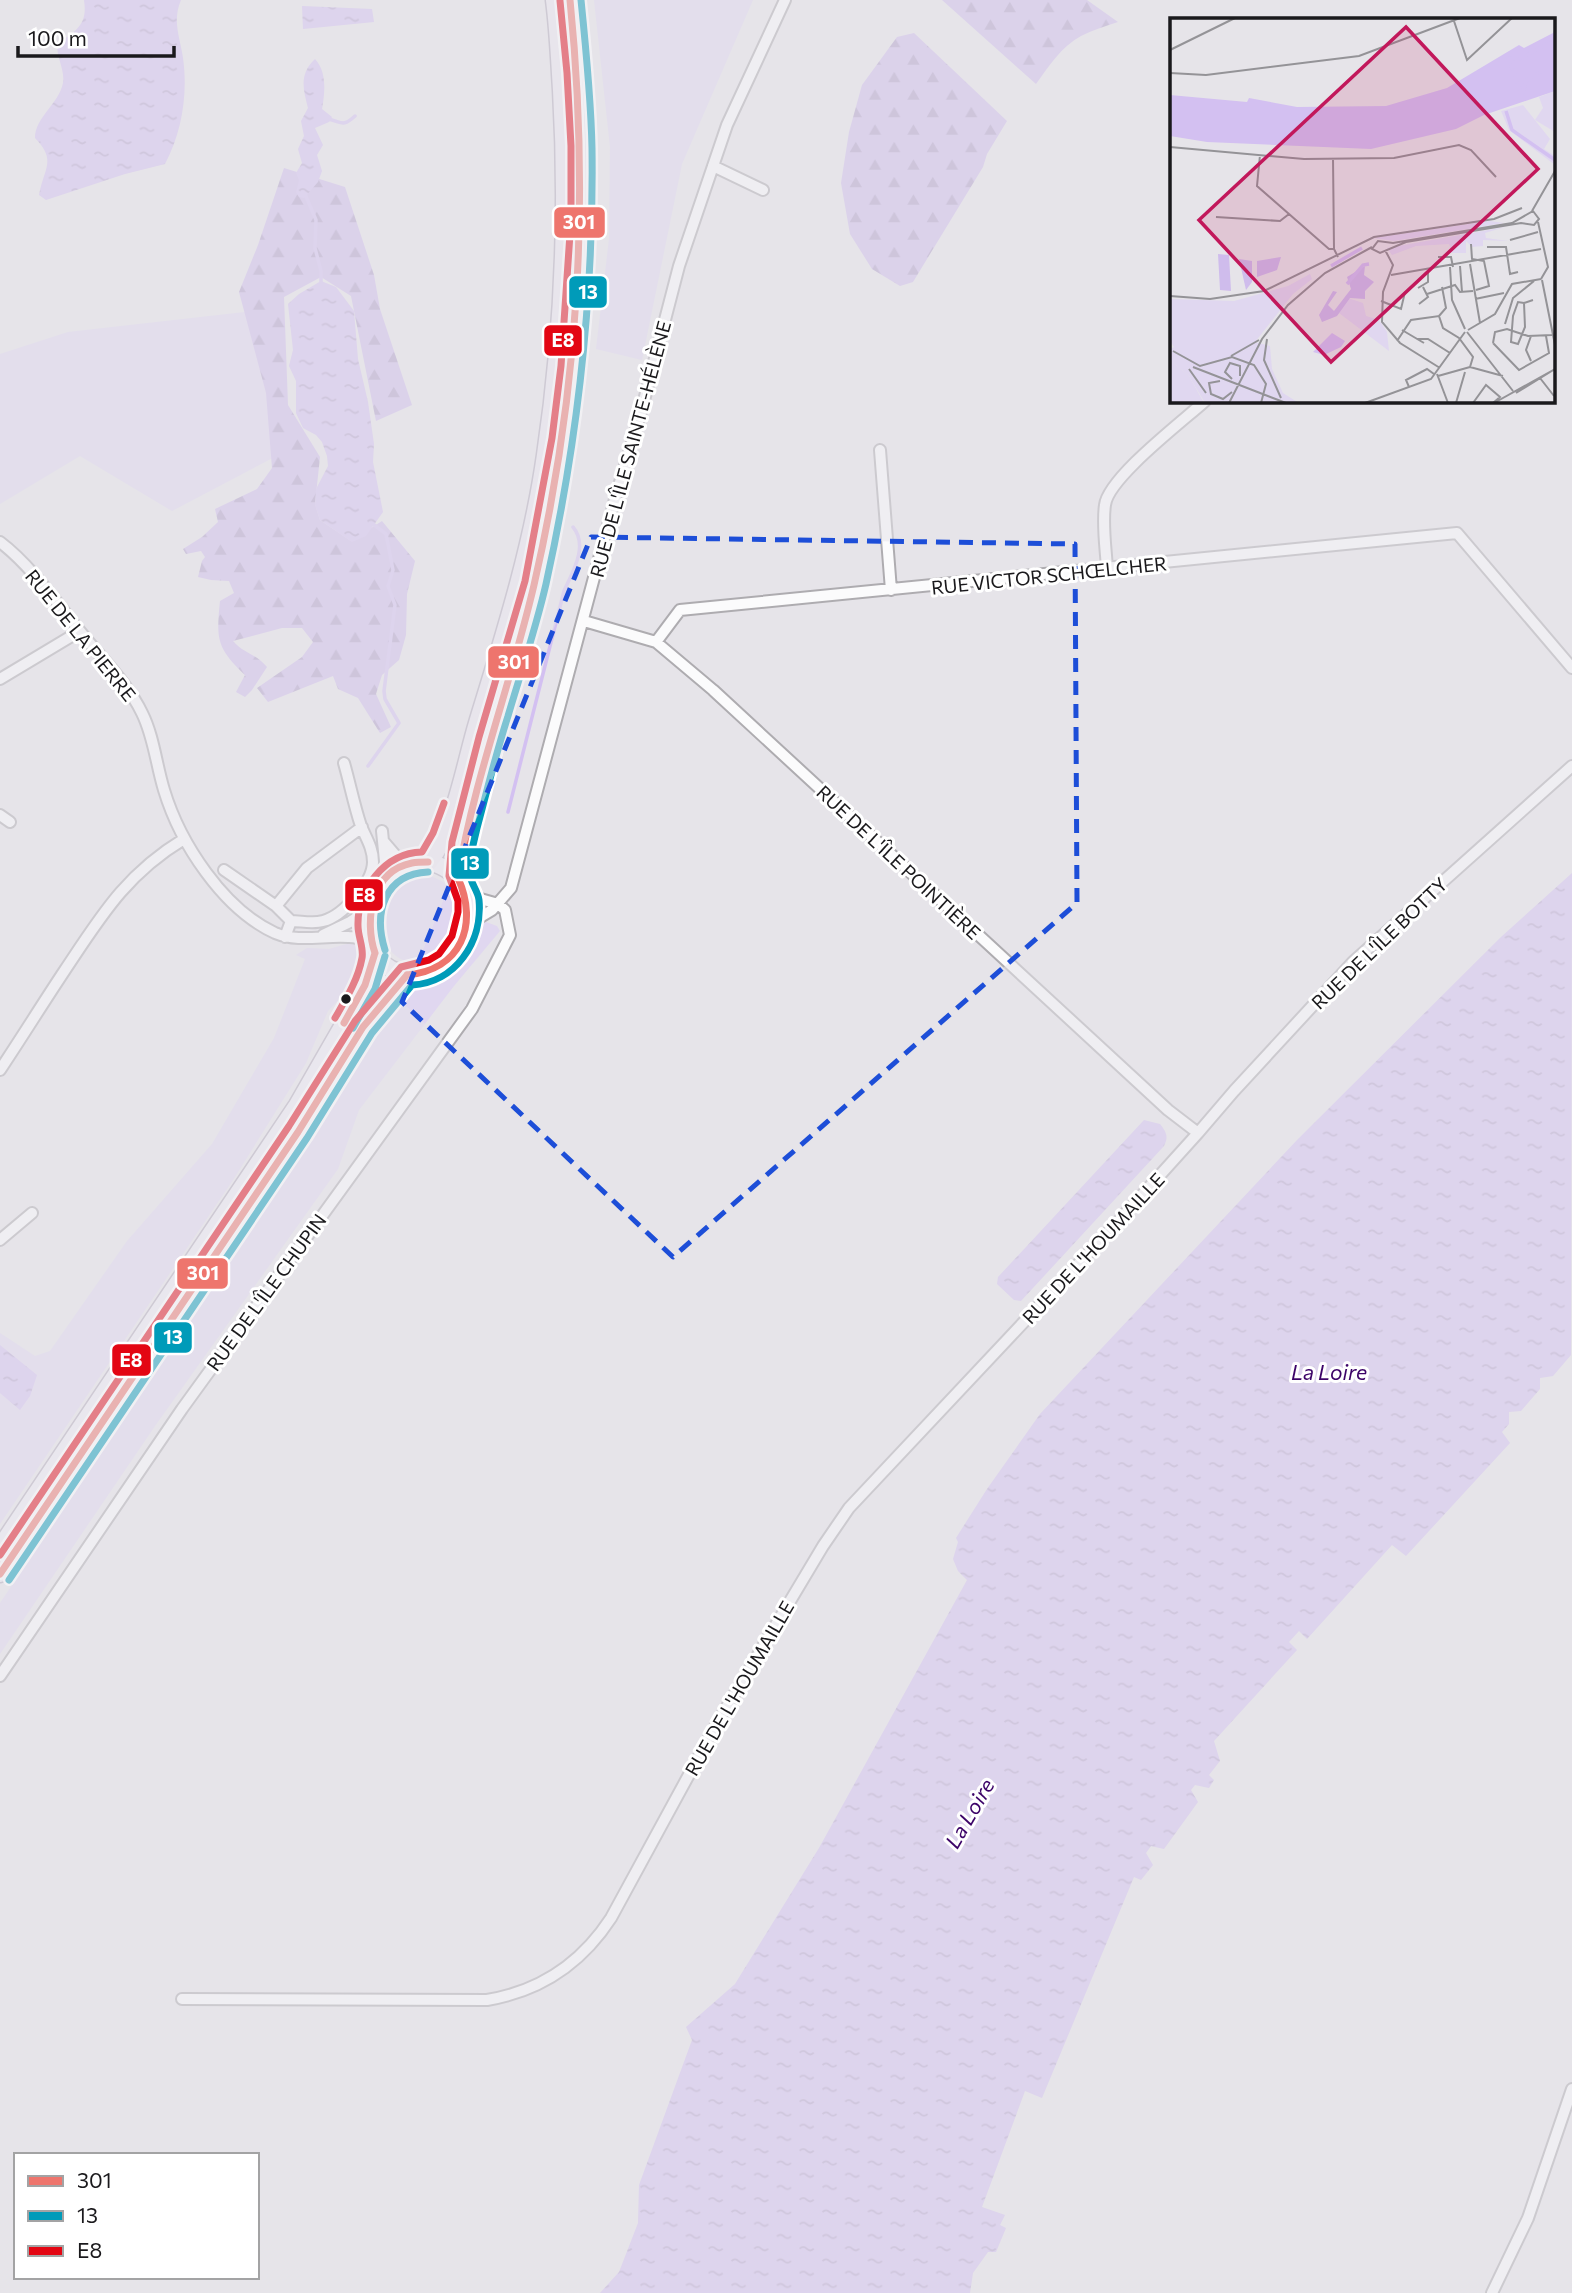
<svg xmlns="http://www.w3.org/2000/svg" width="1572" height="2293" font-family="Commissioner,sans-serif">
<style>
.green{fill:#e0d7f0}
.forest{fill:url(#forest-firs)}
.water{fill:url(#water-ripples)}
.lines{fill:none;stroke-linecap:round;stroke-linejoin:round}
.stream{stroke:#d3c0f1;stroke-width:3.5}
.minor-casing{stroke:#aeacb0;stroke-width:14}
.primary-casing{stroke:#b2abba;stroke-width:19}
.trunk-casing{stroke:#b2abba;stroke-width:21}
.minor{stroke:#fbfbfc;stroke-width:10}
.primary{stroke:#eeebf3;stroke-width:16}
.trunk{stroke:#eae6f0;stroke-width:18}
.bus-1-casing{stroke:#fff;stroke-width:12}
.bus-2-casing{stroke:#fff;stroke-width:12}
.bus-3-casing{stroke:#fff;stroke-width:12}
.bus-1{stroke:#ee756d;stroke-width:7}
.bus-2{stroke:#009bb9;stroke-width:7}
.bus-3{stroke:#e30613;stroke-width:7}
.marked{fill:none;stroke:#1d4ed8;stroke-width:5;stroke-dasharray:14 9;stroke-linejoin:round}
.bus-dot{fill:#1a191c;stroke:#fff;stroke-width:2.5}
.labels{text-anchor:middle;dominant-baseline:central;stroke-width:6;stroke-linejoin:round;paint-order:stroke}
.street-label{font-size:19px;fill:#1a191c;stroke:#fff}
.water-label{font-size:21px;font-style:italic;fill:#3c0368;stroke:#fff}
.inset-river{fill:none;stroke:#d3c0f1;stroke-width:3.5}
.inset-road{fill:none;stroke:#949397;stroke-width:2}
.view{fill:#c2185b;fill-opacity:0.15;stroke:#c2185b;stroke-width:3.5}
.inset-edge{fill:none;stroke:#1a191c;stroke-width:3.5}
.line-badge{stroke:#fff;stroke-width:2.5}
.badge-label{font-size:19px;text-anchor:middle;font-weight:bold;fill:#fff}
</style>
<defs>
<pattern id="forest-firs" width="22" height="20" patternUnits="userSpaceOnUse" patternTransform="scale(1.75)"><rect width="22" height="20" fill="#cfbcec"/><path d="M5 1l3.5 6h-7zM16 11l3.5 6h-7z" fill="#b1a1ca"/></pattern>
<pattern id="water-ripples" width="26" height="14" patternUnits="userSpaceOnUse" patternTransform="scale(1.75)"><rect width="26" height="14" fill="#d3c0f1"/><path d="M2 4q2-2 4 0t4 0M15 11q2-2 4 0t4 0" fill="none" stroke="#b5a4ce"/></pattern>
</defs>
<rect width="100%" height="100%" fill="#e6e4e9"/>
<!-- green -->
<path class="green" d="M 594,0 L 753,0 L 682,164 L 642,360 L 596,349 L 609,239 L 610,147 Z
M 245,312 L 282,453 L 172,511 L 80,456 L 0,504 L 0,354 L 68,332 Z
M 423,875 C 494,884 431,999 390,950 C 368,924 392,877 423,875 Z
M 486,922 L 497,926 L 500,931 L 454,986 L 359,1110 L 338,1169 L 155,1426 L 0,1654 L 0,1603 L 210,1291 L 371,1039 L 420,983 L 439,977 L 456,963 L 470,946 L 480,926 Z
M 350,943 L 363,948 L 368,962 L 365,971 L 328,1011 L 306,1063 L 233,1180 L 0,1524 L 0,1333 L 35,1356 L 50,1351 L 127,1241 L 212,1144 L 274,1038 L 305,959 L 296,955 L 307,948 L 329,949 Z"/>
<!-- forest -->
<path class="forest" d="M 942,0 L 1087,0 L 1118,22 C 1106,26 1093,30 1081,36 C 1062,46 1049,66 1036,84 Z
M 914,33 L 1007,121 L 987,154 L 983,167 L 913,282 L 900,286 L 872,269 L 850,234 L 841,183 L 849,132 L 862,85 L 897,37 Z
M 284,168 L 345,187 L 374,275 L 380,309 L 412,405 L 376,421 L 351,296 L 321,277 L 284,297 L 288,405 L 320,457 L 315,504 L 320,520 L 351,541 L 382,521 L 415,561 L 407,594 L 406,635 L 399,660 L 382,675 L 376,694 L 391,727 L 380,733 L 358,698 L 338,689 L 333,676 L 268,702 L 257,688 L 302,657 L 313,642 L 302,628 L 282,628 L 233,641 C 243,653 255,653 267,667 L 252,690 L 245,697 L 236,692 L 245,675 C 217,648 216,640 220,601 L 234,593 L 229,581 L 211,580 L 198,577 L 202,561 L 205,557 L 201,551 L 186,554 L 183,549 L 202,537 L 218,522 L 215,509 L 257,489 L 272,468 L 266,393 L 239,292 L 258,245 Z"/>
<!-- water -->
<path class="water" d="M 84,0 L 181,0 C 172,21 180,37 183,58 C 188,94 182,132 165,164 L 125,174 L 46,200 L 39,195 C 44,167 57,161 35,138 C 35,117 59,104 63,83 C 65,70 57,59 57,44 C 76,31 88,25 84,0 Z
M 302,6 L 372,9 L 374,22 L 303,29 Z
M 315,59 C 327,72 325,92 322,109 L 332,117 L 329,122 L 315,128 L 323,145 L 317,155 L 322,171 L 318,182 L 304,198 L 299,197 L 296,192 L 299,180 L 296,173 L 302,163 L 298,149 L 304,136 L 301,121 L 308,108 C 303,89 299,74 315,59 Z
M 321,281 L 336,287 L 354,311 L 358,359 L 368,402 L 374,444 L 373,462 L 383,512 L 366,536 L 352,542 L 320,520 L 315,505 L 316,489 L 328,466 L 327,456 L 322,442 L 316,435 L 303,428 L 296,413 L 296,381 L 289,366 L 293,350 L 288,304 L 299,294 Z
M 1572,873 L 1571,1355 L 1553,1376 L 1540,1378 L 1540,1389 L 1521,1411 L 1509,1412 L 1509,1424 L 1502,1432 L 1510,1443 L 1406,1556 L 1392,1545 L 1307,1639 L 1299,1631 L 1289,1642 L 1297,1650 L 1214,1741 L 1220,1761 L 1209,1775 L 1214,1780 L 1209,1788 L 1195,1785 L 1191,1790 L 1198,1802 L 1164,1849 L 1151,1846 L 1146,1853 L 1153,1865 L 1141,1880 L 1134,1877 L 1042,2098 L 1025,2091 L 982,2207 L 1005,2215 L 1000,2225 L 1006,2228 L 996,2252 L 988,2252 L 973,2273 L 970,2293 L 600,2293 L 619,2272 L 638,2223 L 639,2185 L 692,2040 L 686,2027 L 735,1984 L 819,1848 L 967,1580 L 958,1571 L 953,1559 L 958,1542 L 956,1538 L 987,1489 L 1040,1414 L 1298,1139 L 1501,937 Z
M 1144,1120 L 1160,1124 C 1166,1132 1169,1136 1164,1146 L 1021,1301 L 1014,1300 L 997,1284 L 998,1277 Z
M 0,1345 L 37,1375 L 30,1396 L 20,1410 L 0,1393 Z"/>
<g class="lines">
<!-- stream -->
<path class="stream" d="M 326,119 C 341,120 341,129 355,116
M 305,194 L 316,220 L 315,248 L 321,271 L 321,284
M 368,766 L 399,723 L 385,699 L 384,691 L 395,605 L 388,586 L 393,570 L 386,534 L 373,524
M 508,812 L 564,591 C 572,573 589,546 573,527"/>
<defs>
<path id="minor" d="M 713,166 L 763,190
M 880,450 L 891,590
M 0,542 C 32,566 62,610 88,641 C 107,664 129,686 142,713 C 154,737 156,764 164,790 C 180,843 223,909 275,933 C 299,943 324,935 349,937 C 356,937 363,939 370,941
M 1107,569 C 1106,549 1102,525 1105,505 C 1108,478 1183,421 1205,401
M 584,621 L 656,642 L 713,690 L 1168,1110 L 1198,1133
M 656,642 L 680,610 L 1457,533 L 1572,668
M 0,679 L 80,631
M 0,815 L 10,822
M 382,831 L 385,861 L 383,883
M 384,842 L 396,856 L 409,863
M 224,870 L 276,906 L 291,921 L 285,937
M 465,891 L 477,898 L 498,904
M 276,906 L 307,868 L 362,827
M 291,921 C 301,921 313,924 323,921 C 343,916 373,882 373,862 C 373,848 366,838 361,826 C 354,805 350,784 344,763
M 467,925 L 492,910 L 511,888 L 615,499 L 641,412 L 679,266 L 727,125 L 785,0
M 323,935 L 350,922 L 370,909
M 0,1070 C 22,1037 43,1003 65,970 C 101,916 126,874 184,839
M 0,1240 L 32,1213
M 0,1676 L 182,1409 L 472,1009 L 510,935 L 505,910 L 498,904
M 182,1999 L 487,2000 C 541,1991 581,1964 611,1918 L 716,1725 L 823,1546 L 849,1508 L 1115,1225 L 1198,1133 L 1234,1091 L 1353,962 L 1572,766
M 1492,2293 L 1528,2218 L 1572,2089"/>
<path id="primary" d="M 422,861 C 500,871 468,985 406,974 C 396,972 386,968 379,959 C 350,924 380,865 422,861 Z
M 0,1547 L 297,1105 L 355,1004 L 365,985 L 375,953
M 0,1574 L 298,1132 L 363,1027 L 407,975"/>
<path id="trunk" d="M 428,862 C 456,827 465,766 478,723 C 505,635 533,547 546,455 C 564,334 569,212 562,90 C 560,60 559,30 555,0
M 458,878 C 471,778 511,684 534,586 C 578,401 594,188 570,0"/>
</defs>
<!-- minor casing -->
<use href="#minor" class="minor-casing"/>
<!-- primary casing -->
<use href="#primary" class="primary-casing"/>
<!-- trunk casing -->
<use href="#trunk" class="trunk-casing"/>
<!-- minor -->
<use href="#minor" class="minor"/>
<!-- primary -->
<use href="#primary" class="primary"/>
<!-- trunk -->
<use href="#trunk" class="trunk"/>
<defs>
<path id="bus-1" d="M 458,878 C 474,778 511,684 534,585 C 579,390 590,199 570,0
M 375,953 C 364,921 371,871 412,863 C 417,862 423,862 428,862
M 407,975 C 461,970 479,925 458,878
M 344,1023 L 365,985 L 375,953
M 0,1574 L 298,1132 L 363,1027 L 407,975"/>
<path id="bus-2" d="M 385,950 C 373,912 385,874 428,872
M 353,1028 L 375,989 L 385,956
M 9,1580 L 307,1138 L 372,1033 L 412,985 C 455,983 483,942 479,900 C 478,891 471,884 470,875 C 468,860 474,842 477,828 C 487,791 496,753 508,716 C 521,672 536,628 546,584 C 578,440 594,295 592,148 C 591,98 586,49 581,0"/>
<path id="bus-3" d="M 335,1018 C 346,999 358,980 362,958 C 364,948 358,937 358,926 C 357,890 384,853 422,852 L 433,833 L 444,803
M 0,1555 L 289,1126 L 355,1021 L 401,967 L 429,960 L 439,954 L 452,936 L 458,912 L 458,901 L 449,876 L 452,842 L 479,737 L 525,581 L 552,438 L 561,366 L 571,219 L 571,146 L 567,73 L 560,1"/>
</defs>
<!-- bus-1 casing -->
<use href="#bus-1" class="bus-1-casing"/>
<!-- bus-2 casing -->
<use href="#bus-2" class="bus-2-casing"/>
<!-- bus-3 casing -->
<use href="#bus-3" class="bus-3-casing"/>
<!-- bus-1 -->
<use href="#bus-1" class="bus-1"/>
<!-- bus-2 -->
<use href="#bus-2" class="bus-2"/>
<!-- bus-3 -->
<use href="#bus-3" class="bus-3"/>
</g>
<!-- marked area -->
<path d="M0 0H1572V2293H0ZM 591,537 L 1075,544 L 1077,903 L 673,1257 L 402,1002 Z" fill="#e6e4e9" fill-opacity=".55" fill-rule="evenodd"/>
<path class="marked" d="M 591,537 L 1075,544 L 1077,903 L 673,1257 L 402,1002 Z"/>
<!-- markers -->
<circle class="bus-dot" cx="346" cy="999" r="6"/>
<g class="labels">
<!-- street labels -->
<g class="street-label">
<text transform="translate(630 449) rotate(-75)">RUE DE L'ÎLE SAINTE-HÉLÈNE</text>
<text transform="translate(1049 575) rotate(-6)">RUE VICTOR SCHŒLCHER</text>
<text transform="translate(81 635) rotate(51)">RUE DE LA PIERRE</text>
<text transform="translate(899 862) rotate(43)">RUE DE L'ÎLE POINTIÈRE</text>
<text transform="translate(1379 943) rotate(-44)">RUE DE L'ÎLE BOTTY</text>
<text transform="translate(1093 1248) rotate(-47)">RUE DE L'HOUMAILLE</text>
<text transform="translate(266 1292) rotate(-54)">RUE DE L'ÎLE CHUPIN</text>
<text transform="translate(739 1688) rotate(-60)">RUE DE L'HOUMAILLE</text>
</g>
<!-- water labels -->
<g class="water-label">
<text x="1329" y="1371">La Loire</text>
<text transform="translate(969 1813) rotate(-60)">La Loire</text>
</g>
</g>
<!-- overview -->
<g transform="translate(1170 18)">
<rect width="385" height="385" fill="#e6e4e9"/>
<path d="M 353,87 L 380,121 L 374,131 L 385,138 L 385,147 L 339,112 L 331,93 ZM 320,203 L 334,205 L 224,223 L 203,220 ZM 335,209 L 315,215 L 316,220 L 338,223 L 313,222 L 313,228 L 302,229 L 296,223 L 296,235 L 282,235 L 279,226 L 246,228 L 222,237 L 217,230 ZM 140,256 L 142,261 L 123,276 L 85,324 L 100,328 L 102,351 L 113,375 L 129,385 L 35,385 L 19,358 L 0,342 L 0,331 L 4,329 L 0,323 L 0,281 L 64,283 L 118,268 ZM 178,280 L 193,285 L 196,298 L 209,302 L 217,314 L 219,333 L 169,295 Z" fill="#e0d7f0"/>
<path d="M 48,236 L 59,237 L 61,273 L 50,272 ZM 111,239 L 107,252 L 87,259 L 87,243 ZM 69,241 L 82,243 L 82,264 L 76,272 ZM 195,248 L 194,257 L 204,264 L 195,273 L 195,281 L 180,280 L 167,298 L 152,304 L 149,297 L 163,273 L 167,274 L 158,287 L 164,293 L 181,271 L 177,259 Z" fill="#cfbcec"/>
<path d="M 0,342 L 19,358 L 34,385 L 0,385 Z" fill="#e0d7f0"/>
<path d="M 385,73 L 383,85 L 385,114 L 365,102 L 373,90 L 369,79 Z" fill="#e0d7f0"/>
<path d="M 385,9 L 385,73 L 314,97 L 286,111 L 201,131 L 37,124 L 0,118 L 0,77 L 77,84 L 79,80 L 127,89 L 216,88 L 277,70 L 349,27 L 354,30 L 383,15 ZM 162,315 L 175,323 L 171,329 L 154,337 L 143,334 Z" fill="#d3c0f1"/>
<path class="inset-river" d="M 352,76 L 338,40 L 349,41 L 385,22M 352,76 L 357,62 L 385,45M 336,93 L 342,112 L 385,142M 161,248 L 192,230M 177,266 L 193,247 L 199,246"/>
<path class="inset-road" d="M 284,3 L 297,42 L 342,0M 0,32 L 65,0M 0,55 L 36,57 L 189,38 L 290,0M 0,129 L 134,141 L 224,140 L 289,127 L 301,132 L 326,159M 90,137 L 87,168 L 159,231 L 164,231M 163,140 L 164,231 L 168,239M 362,193 L 385,153M 363,193 L 369,201 L 364,207 L 351,205 L 236,224 L 210,235 L 202,231 L 208,223 L 223,225 L 342,205 ZM 46,199 L 110,203 L 119,196M 368,204 L 378,249 L 371,261M 340,222 L 368,214M 301,226 L 302,241 L 314,243 L 319,268 L 306,272M 317,229 L 336,229 L 340,256 L 348,254M 215,232 L 223,247 L 213,274 L 212,304 L 230,325 L 270,350M 268,239 L 281,239 L 283,249M 300,246 L 310,305M 290,248 L 292,274M 280,249 L 282,282 L 295,311M 221,257 L 371,231M 372,262 L 385,327M 248,270 L 258,264 L 258,254M 257,276 L 285,267 L 290,274 L 303,273M 0,278 L 40,281 L 94,273 L 204,219 L 324,201 L 352,190M 305,281 L 334,275M 211,283 L 231,291 L 235,274M 354,285 L 348,284 L 343,298 L 341,324 L 348,326 L 355,309 L 354,285 L 363,282M 249,286 L 258,279 L 253,269M 269,298 L 276,290 L 272,269M 335,306 L 343,280 L 364,263M 232,312 L 254,325M 298,312 L 325,296 L 342,266 L 371,261M 297,314 L 343,373M 97,321 L 94,342 L 111,380M 247,321 L 258,321 L 280,335M 227,323 L 241,302 L 269,298 L 273,310 L 289,320 L 303,339 L 300,349M 323,325 L 349,352 L 379,335 L 376,318M 323,325 L 325,314 L 337,311 L 358,318 L 382,317M 3,333 L 30,348 L 62,339 L 84,347 L 96,366 L 91,385M 61,338 L 89,322M 361,343 L 356,332 L 361,318M 23,349 L 116,385M 300,349 L 333,358M 19,351 L 36,375M 267,356 L 278,385M 268,358 L 300,349M 370,360 L 384,378M 62,361 L 55,354 L 60,345 L 70,348 L 70,358M 50,363 L 39,365 L 41,376 L 53,381 L 62,374M 239,369 L 236,362 L 257,351 L 264,356M 346,375 L 385,351M 59,385 L 92,321 L 118,287 L 155,255 L 202,229M 195,385 L 261,361 L 295,314M 286,385 L 295,354M 303,385 L 316,367 L 330,379 L 323,385M 324,385 L 385,351"/>
<path class="view" d="M 236,9 L 368,151 L 161,344 L 29,202 Z"/>
<rect width="385" height="385" class="inset-edge"/>
</g>
<g class="line-badge">
<rect x="553" y="206" width="53" height="33" rx="7" fill="#ee756d"/>
<rect x="568" y="275" width="40" height="34" rx="7" fill="#009bb9"/>
<rect x="543" y="324" width="40" height="33" rx="7" fill="#e30613"/>
<rect x="487" y="645" width="53" height="34" rx="7" fill="#ee756d"/>
<rect x="450" y="847" width="40" height="33" rx="7" fill="#009bb9"/>
<rect x="344" y="878" width="40" height="34" rx="7" fill="#e30613"/>
<rect x="176" y="1257" width="53" height="33" rx="7" fill="#ee756d"/>
<rect x="153" y="1321" width="40" height="33" rx="7" fill="#009bb9"/>
<rect x="111" y="1343" width="41" height="34" rx="7" fill="#e30613"/>
</g>
<g class="badge-label">
<text x="579" y="229">301</text>
<text x="588" y="299">13</text>
<text x="563" y="347">E8</text>
<text x="514" y="669">301</text>
<text x="470" y="870">13</text>
<text x="364" y="902">E8</text>
<text x="203" y="1280">301</text>
<text x="173" y="1344">13</text>
<text x="131" y="1367">E8</text>
</g>
<!-- legend -->
<rect x="14" y="2153" width="245" height="126" fill="#ffffff" stroke="#a3a3a4" stroke-width="2"/>
<rect x="28" y="2176" width="35" height="10" fill="#ee756d" stroke="#a3a3a4" stroke-width="2"/>
<text x="77" y="2188" font-size="21" fill="#1a191c">301</text>
<rect x="28" y="2211" width="35" height="10" fill="#009bb9" stroke="#a3a3a4" stroke-width="2"/>
<text x="77" y="2223" font-size="21" fill="#1a191c">13</text>
<rect x="28" y="2246" width="35" height="10" fill="#e30613" stroke="#a3a3a4" stroke-width="2"/>
<text x="77" y="2258" font-size="21" fill="#1a191c">E8</text>
<!-- scale -->
<path d="M18 46v10h156v-10" fill="none" stroke="#1a191c" stroke-width="3.5"/>
<text x="28" y="46" font-size="21" fill="#1a191c" stroke="#ffffff" stroke-width="5" paint-order="stroke">100 m</text>
</svg>
